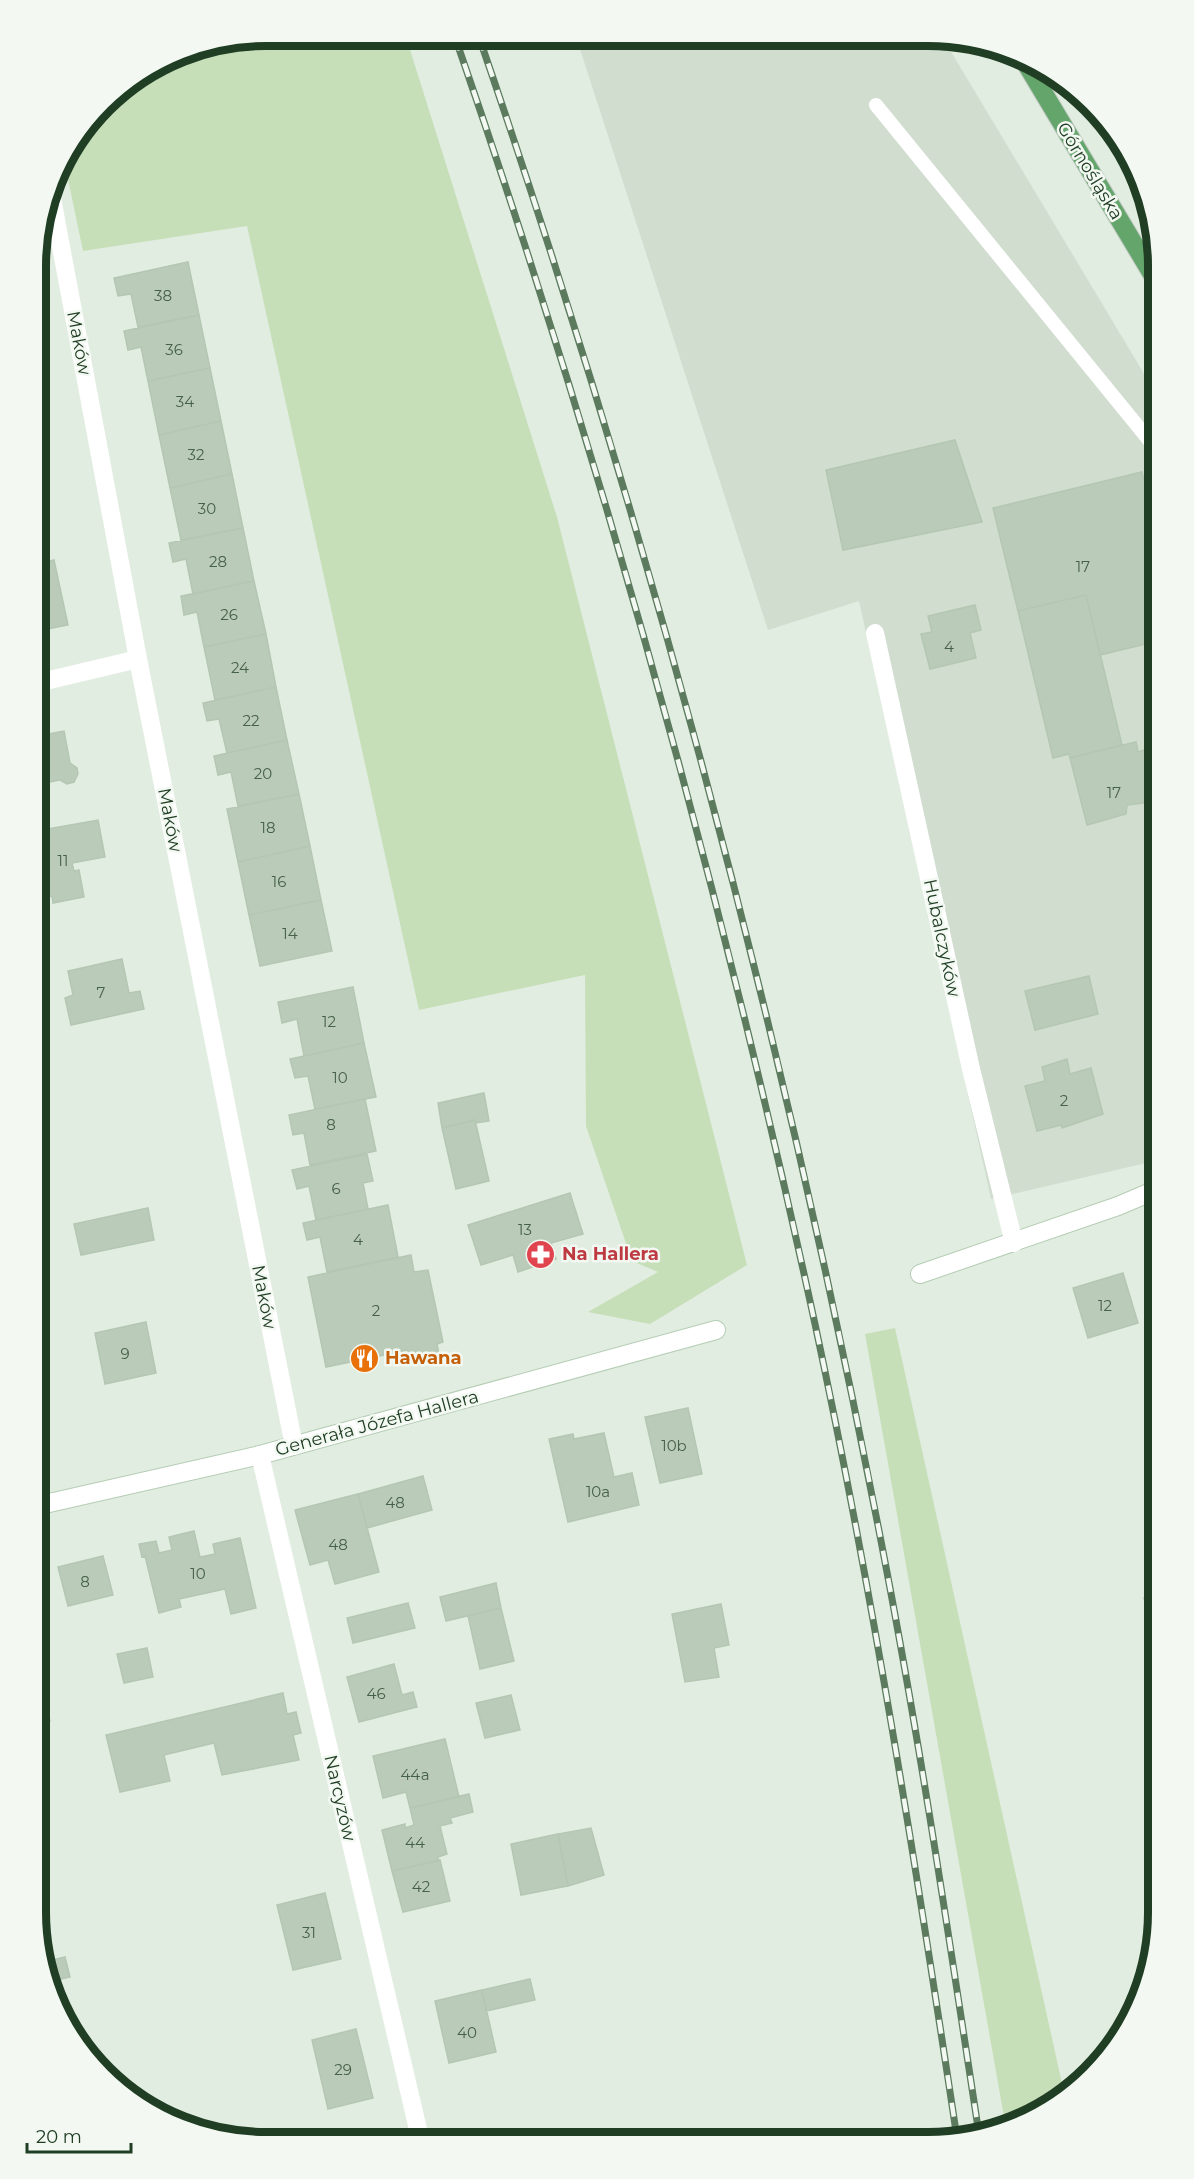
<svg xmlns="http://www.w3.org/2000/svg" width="1194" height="2179" font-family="Montserrat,sans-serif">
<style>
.built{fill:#d0ddcf}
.green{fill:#c6dfb9}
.building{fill:#bacbb9;stroke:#b4c7b3;stroke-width:1.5}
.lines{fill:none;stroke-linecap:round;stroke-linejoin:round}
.secondary-casing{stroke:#b4cdb4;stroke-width:20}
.primary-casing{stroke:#c1c9c2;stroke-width:20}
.lane{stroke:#fff;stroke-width:14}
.street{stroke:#fff;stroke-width:18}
.secondary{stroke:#fff;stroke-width:18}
.primary{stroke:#63a56b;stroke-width:18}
.rail-casing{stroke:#5b7a5e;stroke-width:7}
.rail{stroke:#f3f9f2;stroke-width:4.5;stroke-dasharray:14;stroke-linecap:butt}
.labels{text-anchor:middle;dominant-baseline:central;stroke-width:5;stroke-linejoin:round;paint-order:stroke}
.number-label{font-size:15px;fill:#466149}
.street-label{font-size:18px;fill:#203e24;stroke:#f3f9f2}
.health-label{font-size:18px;font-weight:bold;fill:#be3a42;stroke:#f3f9f2;text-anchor:start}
.food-label{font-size:18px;font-weight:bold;fill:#c56008;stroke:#f3f9f2;text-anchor:start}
.rim{fill:none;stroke:#203e24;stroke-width:8}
</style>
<rect width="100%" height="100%" fill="#e2ede1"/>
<!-- built -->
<path class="built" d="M 589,38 L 944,40 L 1158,397 L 1158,1156 L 1142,1164 L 991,1199 L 859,601 L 768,630 L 578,43 Z"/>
<!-- green -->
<path class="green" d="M 267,36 L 406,37 L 557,517 L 747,1265 L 650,1324 L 588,1312 L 658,1272 L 632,1261 L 586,1126 L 585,975 L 419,1010 L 247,226 L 83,251 L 64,160 L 114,93 L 179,53 Z
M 895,1328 L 1065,2097 L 1006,2128 L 865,1334 Z"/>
<!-- building -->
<path class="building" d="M 188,262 L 199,315 L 138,327 L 131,294 L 118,296 L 114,278 Z
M 199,315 L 210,368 L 148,381 L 141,347 L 128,350 L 124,331 Z
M 210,368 L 221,421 L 159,435 L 148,381 Z
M 221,421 L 232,474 L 170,488 L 159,435 Z
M 955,440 L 982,522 L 843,550 L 826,470 Z
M 1142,472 L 1158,537 L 1158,641 L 1100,655 L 1086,595 L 1018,611 L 993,508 Z
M 232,474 L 243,528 L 181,540 L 170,488 Z
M 243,528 L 254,581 L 193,594 L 186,559 L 173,562 L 169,543 Z
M 54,560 L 68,625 L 47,629 L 46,623 L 37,625 L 38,564 Z
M 254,581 L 266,634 L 204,647 L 197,612 L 184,615 L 181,596 Z
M 1086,595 L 1122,745 L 1070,758 L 1069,754 L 1053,758 L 1018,611 Z
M 975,605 L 981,630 L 970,633 L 976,658 L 930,669 L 921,634 L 932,632 L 928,616 Z
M 266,634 L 276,687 L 215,700 L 204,647 Z
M 276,687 L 287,740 L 227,753 L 219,719 L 207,721 L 203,703 Z
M 64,731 L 70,763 L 77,768 L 78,774 L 74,782 L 67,784 L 60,780 L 44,783 L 45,788 L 37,789 L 37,736 Z
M 287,740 L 299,794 L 238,806 L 231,772 L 218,775 L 214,756 Z
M 1136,742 L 1138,752 L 1154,747 L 1158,773 L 1148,773 L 1150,781 L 1146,783 L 1151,802 L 1127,805 L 1126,814 L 1087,825 L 1070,758 Z
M 299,794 L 310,846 L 238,862 L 227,809 Z
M 98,820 L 105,857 L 72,863 L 74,871 L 79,870 L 84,897 L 53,903 L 52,896 L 37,899 L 37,831 Z
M 310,846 L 321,900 L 249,915 L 238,862 Z
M 321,900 L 332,951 L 260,966 L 249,915 Z
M 122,959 L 129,993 L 140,991 L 144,1009 L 71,1025 L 65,998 L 73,995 L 68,971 Z
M 1089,976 L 1098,1014 L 1035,1030 L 1025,991 Z
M 353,987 L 364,1043 L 304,1056 L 297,1019 L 282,1023 L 278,1002 Z
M 364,1043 L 376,1097 L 315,1109 L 308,1076 L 295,1078 L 290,1059 Z
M 1067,1059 L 1070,1074 L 1091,1068 L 1103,1114 L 1062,1128 L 1061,1125 L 1037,1131 L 1025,1086 L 1045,1081 L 1042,1067 Z
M 484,1093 L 489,1121 L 476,1123 L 475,1120 L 442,1128 L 438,1103 Z
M 365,1099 L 376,1151 L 310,1165 L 304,1133 L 293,1135 L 289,1115 Z
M 475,1120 L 489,1181 L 456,1189 L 442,1128 Z
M 367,1154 L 373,1181 L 363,1183 L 368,1209 L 316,1220 L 309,1186 L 297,1189 L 292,1170 Z
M 570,1193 L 583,1234 L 551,1243 L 556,1259 L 518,1272 L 513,1255 L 481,1265 L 468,1225 Z
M 388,1205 L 398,1257 L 327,1272 L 320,1237 L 307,1240 L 303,1223 Z
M 148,1208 L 154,1240 L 81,1255 L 74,1224 Z
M 411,1255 L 414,1272 L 428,1270 L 443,1342 L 437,1344 L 439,1354 L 410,1359 L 408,1350 L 326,1367 L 308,1277 Z
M 1123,1273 L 1138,1323 L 1088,1338 L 1073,1288 Z
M 146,1322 L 156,1373 L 105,1384 L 95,1333 Z
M 688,1408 L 702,1474 L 660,1483 L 645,1417 Z
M 604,1433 L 614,1477 L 632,1473 L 639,1505 L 568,1522 L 549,1439 L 573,1434 L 574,1439 Z
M 423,1476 L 432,1510 L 367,1528 L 358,1494 Z
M 358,1494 L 379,1572 L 335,1584 L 328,1560 L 310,1565 L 295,1510 Z
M 194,1531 L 200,1557 L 215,1554 L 213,1544 L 240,1538 L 256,1608 L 231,1614 L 225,1589 L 179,1599 L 181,1607 L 159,1613 L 145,1556 L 142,1557 L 139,1544 L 156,1541 L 159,1553 L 172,1550 L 169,1537 Z
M 103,1556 L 113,1595 L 68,1606 L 58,1567 Z
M 496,1583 L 501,1608 L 446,1621 L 440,1597 Z
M 1158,1595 L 1158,1644 L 1144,1598 Z
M 408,1603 L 415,1628 L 353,1643 L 347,1618 Z
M 721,1604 L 729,1645 L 714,1648 L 719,1677 L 685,1682 L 672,1614 Z
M 501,1608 L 514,1661 L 480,1669 L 468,1616 Z
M 147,1648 L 153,1677 L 124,1683 L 117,1654 Z
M 394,1664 L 402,1695 L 413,1692 L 417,1707 L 359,1722 L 347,1677 Z
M 283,1693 L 287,1714 L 296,1712 L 301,1733 L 293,1735 L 299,1760 L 222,1775 L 214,1743 L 164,1755 L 170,1781 L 120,1792 L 106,1735 Z
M 511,1695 L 520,1730 L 485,1738 L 476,1703 Z
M 44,1698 L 50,1721 L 36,1724 L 36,1700 Z
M 445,1739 L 459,1797 L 410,1808 L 406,1792 L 383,1798 L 373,1756 Z
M 469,1794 L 473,1812 L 450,1818 L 452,1823 L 440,1826 L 447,1854 L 438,1857 L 438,1861 L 392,1871 L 382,1830 L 405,1824 L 405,1828 L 414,1825 L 410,1808 Z
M 591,1828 L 604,1875 L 568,1886 L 558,1834 Z
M 558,1834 L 568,1886 L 521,1895 L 511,1844 Z
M 440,1860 L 450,1901 L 403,1912 L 392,1871 Z
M 325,1893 L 341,1959 L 293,1970 L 277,1905 Z
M 65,1957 L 70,1977 L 48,1982 L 44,1962 Z
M 530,1979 L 535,2000 L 486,2011 L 482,1990 Z
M 482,1990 L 496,2052 L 449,2063 L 435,2001 Z
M 356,2029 L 373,2098 L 328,2109 L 312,2040 Z
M 377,2132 L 379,2141 L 339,2141 Z"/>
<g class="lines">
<defs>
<path id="secondary" d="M 920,1274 L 1118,1206 L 1158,1189
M 36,1506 L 260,1455 L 716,1330"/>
<path id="primary" d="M 1022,57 L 1158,284"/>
</defs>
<!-- secondary casing -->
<use href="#secondary" class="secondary-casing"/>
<!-- primary casing -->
<use href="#primary" class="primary-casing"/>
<!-- lane -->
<path class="lane" d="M 876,105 L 1158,451"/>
<!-- street -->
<path class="street" d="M 51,193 L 138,659 L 294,1446
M 875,633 L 971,1069 L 1014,1243
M 37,683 L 138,659
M 260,1455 L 421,2142"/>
<!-- secondary -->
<use href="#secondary" class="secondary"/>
<!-- primary -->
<use href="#primary" class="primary"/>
<defs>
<path id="rail" d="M 455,37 C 601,458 721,889 815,1324 C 873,1594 916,1866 957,2138
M 479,37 C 651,536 787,1048 886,1567 C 922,1755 950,1945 979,2134"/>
</defs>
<!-- rail casing -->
<use href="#rail" class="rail-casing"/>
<!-- rail -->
<use href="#rail" class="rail"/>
</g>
<!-- icons -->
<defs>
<symbol id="pharmacy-disc" viewBox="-11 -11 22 22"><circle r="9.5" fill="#e0444e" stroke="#f3f9f2"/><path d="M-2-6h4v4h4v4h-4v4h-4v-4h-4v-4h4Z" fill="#fff"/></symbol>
<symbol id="restaurant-disc" viewBox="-11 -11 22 22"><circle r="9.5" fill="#e8710a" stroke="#f3f9f2"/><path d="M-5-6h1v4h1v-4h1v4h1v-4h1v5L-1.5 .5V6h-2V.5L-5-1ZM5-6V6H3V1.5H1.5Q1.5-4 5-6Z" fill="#fff"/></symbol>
</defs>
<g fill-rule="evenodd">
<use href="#pharmacy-disc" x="524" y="1238" width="33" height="33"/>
<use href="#restaurant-disc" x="348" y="1342" width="33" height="33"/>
</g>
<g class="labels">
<!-- number labels -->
<g class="number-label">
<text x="163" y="295">38</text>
<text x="174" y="349">36</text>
<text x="185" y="401">34</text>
<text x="196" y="454">32</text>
<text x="207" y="508">30</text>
<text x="218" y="561">28</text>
<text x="1083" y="566">17</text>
<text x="229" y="614">26</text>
<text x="949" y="646">4</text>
<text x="240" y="667">24</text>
<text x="251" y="720">22</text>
<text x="263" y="773">20</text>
<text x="1114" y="792">17</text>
<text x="268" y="827">18</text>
<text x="63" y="860">11</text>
<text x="279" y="881">16</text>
<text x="290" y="933">14</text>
<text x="101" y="992">7</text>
<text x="329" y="1021">12</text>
<text x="340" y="1077">10</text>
<text x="1064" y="1100">2</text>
<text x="331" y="1124">8</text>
<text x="336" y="1188">6</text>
<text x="525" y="1229">13</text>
<text x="358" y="1239">4</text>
<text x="1105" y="1305">12</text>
<text x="376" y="1310">2</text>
<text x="125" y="1353">9</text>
<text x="674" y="1445">10b</text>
<text x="598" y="1491">10a</text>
<text x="395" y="1502">48</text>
<text x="338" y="1544">48</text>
<text x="198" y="1573">10</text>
<text x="85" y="1581">8</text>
<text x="376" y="1693">46</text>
<text x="415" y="1774">44a</text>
<text x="415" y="1842">44</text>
<text x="421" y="1886">42</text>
<text x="309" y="1932">31</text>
<text x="467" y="2032">40</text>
<text x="343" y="2069">29</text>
</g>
<!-- street labels -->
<g class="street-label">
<text transform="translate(1090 171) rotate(59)">Górnośląska</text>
<text transform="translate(79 343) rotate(79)">Maków</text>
<text transform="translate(170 820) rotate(79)">Maków</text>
<text transform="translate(942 938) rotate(78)">Hubalczyków</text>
<text transform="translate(264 1297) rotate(79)">Maków</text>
<text transform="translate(377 1423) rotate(-15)">Generała Józefa Hallera</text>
<text transform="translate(340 1798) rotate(77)">Narcyzów</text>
</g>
<!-- health labels -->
<g class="health-label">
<text x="562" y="1254">Na Hallera</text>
</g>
<!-- food labels -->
<g class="food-label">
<text x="385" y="1358">Hawana</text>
</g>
</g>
<!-- crop -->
<path d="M0 0H1194V2179H0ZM266 46H928A220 220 0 0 1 1148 266V1912A220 220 0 0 1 928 2132H266A220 220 0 0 1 46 1912V266A220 220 0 0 1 266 46Z" fill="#f3f9f2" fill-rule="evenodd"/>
<path class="rim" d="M266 46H928A220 220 0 0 1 1148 266V1912A220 220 0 0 1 928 2132H266A220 220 0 0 1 46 1912V266A220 220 0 0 1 266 46Z"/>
<!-- scale -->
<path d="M27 2143v9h104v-9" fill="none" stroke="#203e24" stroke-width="3"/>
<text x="36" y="2143" font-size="18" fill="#203e24" stroke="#f3f9f2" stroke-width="4.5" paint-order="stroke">20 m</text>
</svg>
